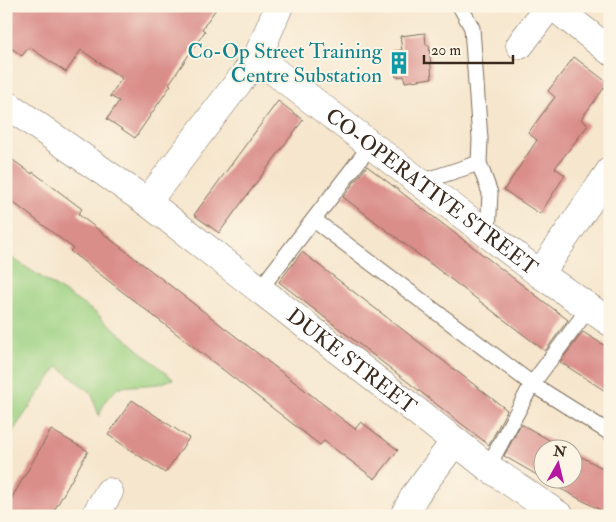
<svg xmlns="http://www.w3.org/2000/svg" width="616" height="522" font-family="'IM FELL Double Pica',serif">
<style>
.green{fill:#9cd182;stroke:#6c7e50}
.building{fill:#da8e8a}
.lines{fill:none;stroke-linecap:round;stroke-linejoin:round}
.lane-casing{stroke:#7c6c5b;stroke-width:17}
.street-casing{stroke:#7c6c5b;stroke-width:29}
.lane{stroke:#fff;stroke-width:15}
.street{stroke:#fff;stroke-width:28}
.labels{text-anchor:middle;dominant-baseline:central;stroke-width:4;stroke-linejoin:round;paint-order:stroke}
.culture-label{font-size:21px;fill:#0d838f;stroke:#fcf5e5;text-anchor:end}
.street-label{font-size:21px;fill:#3b2a1e;stroke:#fcf5e5}
</style>
<rect width="100%" height="100%" fill="#fcf5e5"/>
<filter id="ink" filterUnits="userSpaceOnUse"><feTurbulence type="fractalNoise" baseFrequency=".02" numOctaves="2"/><feDisplacementMap in="SourceGraphic" scale="10" xChannelSelector="R" yChannelSelector="G"/><feConvolveMatrix kernelMatrix="1 2 1 2 8 2 1 2 1" color-interpolation-filters="sRGB"/></filter>
<filter id="wash" filterUnits="userSpaceOnUse"><feTurbulence type="fractalNoise" baseFrequency=".0096" numOctaves="4" result="noise"/><feDisplacementMap in="SourceGraphic" scale="20" xChannelSelector="R" yChannelSelector="G"/><feGaussianBlur stdDeviation="1.12" result="paint"/><feColorMatrix in="noise" values="0 0 0 0 0 0 0 0 0 0 0 0 0 0 0 0 0 1.4 0 .05"/><feComposite in="paint" operator="in"/></filter>
<g filter="url(#wash)">
<rect width="100%" height="100%" fill="#f6e6cd"/>
<!-- green -->
<path class="green" d="M 6,254 L 96,313 L 173,379 L 159,384 L 119,387 L 105,401 L 99,416 L 92,394 L 58,366 L 6,441 Z"/>
<g id="blocks">
<!-- building -->
<path class="building" d="M 6,6 L 218,6 L 202,29 L 205,31 L 169,84 L 171,85 L 135,138 L 107,119 L 119,101 L 110,96 L 122,78 L 81,50 L 66,72 L 29,47 L 22,56 L 6,44 Z
M 425,33 L 426,45 L 429,45 L 432,78 L 405,82 L 404,76 L 396,77 L 393,51 L 402,50 L 400,36 Z
M 574,57 L 608,83 L 581,119 L 588,125 L 555,168 L 565,175 L 540,214 L 504,190 L 537,140 L 528,133 L 555,97 L 548,91 Z
M 278,101 L 303,120 L 219,233 L 194,215 Z
M 6,155 L 32,174 L 33,172 L 82,209 L 78,214 L 355,429 L 361,422 L 398,450 L 375,479 L 324,441 L 320,445 L 70,251 L 73,248 L 6,197 Z
M 367,166 L 568,320 L 545,351 L 343,197 Z
M 302,252 L 507,410 L 489,445 L 279,282 Z
M 583,332 L 610,349 L 610,394 L 560,362 Z
M 132,400 L 189,438 L 165,473 L 108,435 Z
M 521,424 L 567,450 L 544,450 L 544,479 L 504,456 Z
M 51,430 L 88,451 L 51,516 L 6,516 L 6,508 Z
M 574,453 L 610,472 L 610,515 L 544,480 L 574,480 Z"/>
</g>
</g>
<g filter="url(#ink)">
<use href="#blocks" fill-opacity="0" stroke="#7c6c5b" stroke-width="1"/>
<g class="lines">
<defs>
<path id="lane" d="M 460,6 L 472,28 L 480,139 L 479,163 L 490,193 L 488,234
M 421,182 L 479,163
M 314,220 L 532,384 L 610,433
M 260,289 L 371,145
M 488,467 L 532,384 L 589,308"/>
<g id="street">
<path d="M 553,6 L 610,51"/>
<path d="M 520,45 L 549,6"/>
<path id="s1" d="M 257,58 L 540,274 L 610,322"/>
<path id="s2" d="M 6,104 L 147,202 L 455,441 L 488,467 L 560,516"/>
<path d="M 147,202 L 257,58 L 279,6"/>
<path d="M 540,274 L 610,171"/>
<path d="M 95,516 L 109,492"/>
<path d="M 404,516 L 415,495 L 455,441"/>
</g>
</defs>
<!-- lane casing -->
<use href="#lane" class="lane-casing"/>
<!-- street casing -->
<use href="#street" class="street-casing"/>
<!-- lane -->
<use href="#lane" class="lane"/>
<!-- street -->
<use href="#street" class="street"/>
</g>
</g>
<!-- icons -->
<defs>
<symbol id="building-bare" viewBox="-9 -9 18 18"><path d="M-4-6H4V6H1V3H-1V6H-4ZM-2.5-4.3h1.7v1.8h-1.7ZM.8-4.3h1.7v1.8H.8ZM-2.5-1h1.7V.8h-1.7ZM.8-1h1.7V.8H.8Z" fill="#0f9aa8" stroke="#fcf5e5" stroke-width="2.5" paint-order="stroke"/></symbol>
</defs>
<g fill-rule="evenodd">
<use href="#building-bare" x="383" y="47" width="32" height="32"/>
</g>
<g class="labels">
<!-- culture labels -->
<g class="culture-label">
<text x="382" y="51">Co-Op Street Training<tspan x="382" dy="24">Centre Substation</tspan></text>
</g>
<!-- street labels -->
<g class="street-label">
<text stroke="none"><textPath href="#s1" startOffset="220">CO-OPERATIVE STREET</textPath></text>
<text stroke="none"><textPath href="#s2" startOffset="431">DUKE STREET</textPath></text>
</g>
</g>
<!-- margin -->
<rect width="616" height="522" fill="none" stroke="#fcf5e5" stroke-width="25"/>
<!-- north arrow -->
<g transform="translate(558 464) rotate(8)"><circle r="24" fill="#fcf5e5" stroke="#afa495"/>
<path d="M0-4L9 19L0 12L-9 19Z" fill="#b5179e"/>
<text y="-8" font-size="14" font-weight="bold" text-anchor="middle" fill="#3b2a1e">N</text>
</g>
<!-- scale -->
<path d="M424 55v8h89v-8" fill="none" stroke="#3b2a1e" stroke-width="2.5"/>
<text x="431" y="55" font-size="15" fill="#3b2a1e" stroke="#fcf5e5" stroke-width="4" paint-order="stroke">20 m</text>
</svg>
